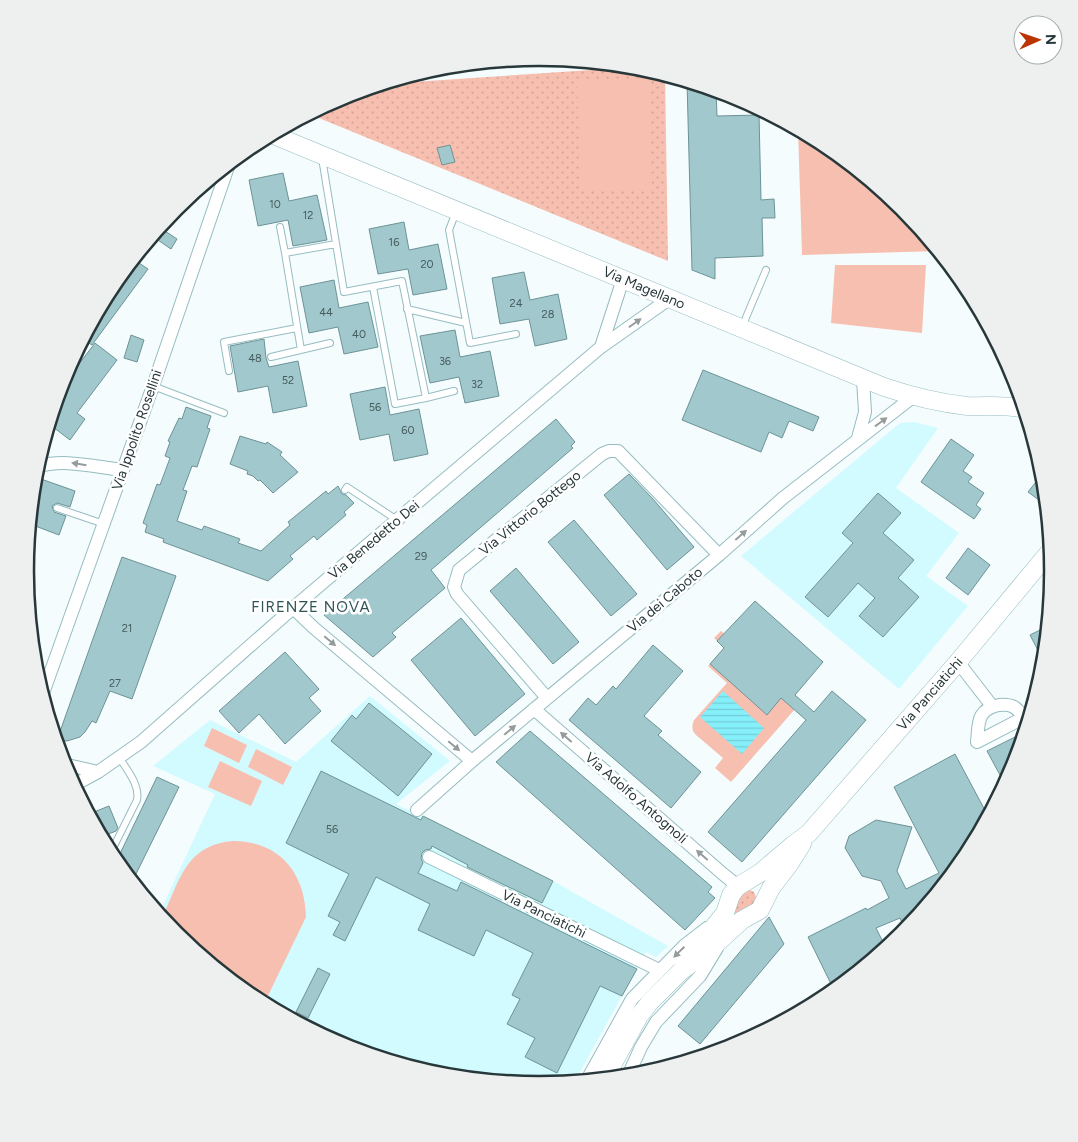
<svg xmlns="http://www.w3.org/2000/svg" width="1078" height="1142" font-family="Figtree,sans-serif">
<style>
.built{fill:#d2fbff}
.grass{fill:url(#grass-dots)}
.pitch{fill:#f7bfb0}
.water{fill:url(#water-rules)}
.building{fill:#a1c8cc;stroke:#6d9396}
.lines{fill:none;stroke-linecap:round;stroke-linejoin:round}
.service-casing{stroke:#96bdc1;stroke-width:8}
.minor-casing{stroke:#96bdc1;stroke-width:14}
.secondary-casing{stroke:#96bdc1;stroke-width:19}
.service{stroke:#fff;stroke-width:6}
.minor{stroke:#fff;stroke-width:12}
.secondary{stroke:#fff;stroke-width:18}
.oneway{fill:#949c9c}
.labels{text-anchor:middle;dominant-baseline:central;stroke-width:5;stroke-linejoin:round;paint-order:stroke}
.number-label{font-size:11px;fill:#465c5e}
.street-label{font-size:14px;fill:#28383a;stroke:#fff}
.neighbourhood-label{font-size:15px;letter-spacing:1px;fill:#305558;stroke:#fff}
.rim{fill:none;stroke:#28383a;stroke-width:2.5}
</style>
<defs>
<pattern id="grass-dots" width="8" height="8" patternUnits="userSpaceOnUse" patternTransform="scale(1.25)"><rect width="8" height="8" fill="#f7bfb0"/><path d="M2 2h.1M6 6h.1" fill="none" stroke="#d4a598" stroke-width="1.8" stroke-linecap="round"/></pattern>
<pattern id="water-rules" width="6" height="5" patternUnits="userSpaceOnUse" patternTransform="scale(1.25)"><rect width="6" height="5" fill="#85effa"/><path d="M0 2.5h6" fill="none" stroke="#73ced7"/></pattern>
</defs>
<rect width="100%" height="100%" fill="#f4fcfd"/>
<!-- built -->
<path class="built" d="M 914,422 L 938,428 L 896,488 L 959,533 L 926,576 L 968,606 L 899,689 L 741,556 L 900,423 Z
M 370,696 L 450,761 L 396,804 L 553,881 L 668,946 L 656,957 L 646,952 L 575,1081 L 539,1085 L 438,1075 L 342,1046 L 253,998 L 175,934 L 159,914 L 215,794 L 153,766 L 210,720 L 296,762 Z"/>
<!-- grass -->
<path class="grass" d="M 636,67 L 665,75 L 668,261 L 309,114 L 343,96 L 383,84 Z
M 748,889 L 754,892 L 756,897 L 753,905 L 731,918 L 738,894 Z"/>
<!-- pitch -->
<path class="pitch" d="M 649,78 L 652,189 L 580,191 L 577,80 Z
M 798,129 L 825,144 L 903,208 L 938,251 L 802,255 Z
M 835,265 L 926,265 L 922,333 L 831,323 Z
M 721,631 L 802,701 L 731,782 L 715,768 L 723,758 L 696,735 C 691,730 692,726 694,720 L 727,683 L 708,666 L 724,648 L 714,638 Z
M 212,728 L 247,745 L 239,763 L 204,746 Z
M 256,749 L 292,767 L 283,785 L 248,767 Z
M 220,761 L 262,781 L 251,806 L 208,787 Z
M 233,841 C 279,841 305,872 306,917 L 264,1004 L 253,998 L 175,934 L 162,918 C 180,881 185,845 233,841 Z"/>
<!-- water -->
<path class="water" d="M 723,691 L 764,728 L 742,754 L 700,717 Z"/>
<!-- building -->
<path class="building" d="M 687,81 L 716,90 L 717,116 L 759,115 L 761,200 L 774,199 L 775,218 L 762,218 L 763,256 L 715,258 L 715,279 L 692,270 Z
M 450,145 L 455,162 L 442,165 L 437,148 Z
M 283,173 L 289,201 L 317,195 L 327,240 L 293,246 L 288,220 L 258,226 L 249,180 Z
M 404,222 L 409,250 L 438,244 L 447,289 L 413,295 L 408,269 L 378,274 L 369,229 Z
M 159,227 L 177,239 L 171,249 L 152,236 Z
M 133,259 L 148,269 L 92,345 L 83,339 L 112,285 Z
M 524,272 L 530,300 L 558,294 L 567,339 L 535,346 L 529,319 L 500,324 L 492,278 Z
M 334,280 L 339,308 L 368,302 L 378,347 L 344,354 L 338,327 L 309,333 L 300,287 Z
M 455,330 L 460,357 L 490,351 L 499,396 L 465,403 L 459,377 L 430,383 L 420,336 Z
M 131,335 L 144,340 L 137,362 L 124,358 Z
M 264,339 L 266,358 L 269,367 L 298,361 L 307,406 L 273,413 L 268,386 L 238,392 L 230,346 Z
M 95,343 L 117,360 L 77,413 L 85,419 L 70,440 L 49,424 L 60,389 Z
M 703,370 L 819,417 L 813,431 L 789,421 L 782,438 L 769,432 L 761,452 L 682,420 Z
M 385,387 L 390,415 L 419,409 L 428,454 L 394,461 L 389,434 L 360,440 L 350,394 Z
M 186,407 L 211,416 L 207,428 L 210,429 L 197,467 L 192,466 L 183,490 L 187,491 L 177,521 L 202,530 L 204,526 L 240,539 L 238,543 L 261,551 L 290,525 L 288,522 L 326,491 L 328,494 L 338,486 L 342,494 L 346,495 L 354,503 L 344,512 L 346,515 L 317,540 L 314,536 L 290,556 L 293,559 L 268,581 L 163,542 L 164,539 L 145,532 L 147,525 L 143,523 L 157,484 L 160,485 L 170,458 L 165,456 L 170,442 L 168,441 L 179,418 L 182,419 Z
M 556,419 L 575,442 L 571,446 L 573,448 L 431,570 L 445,588 L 392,633 L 396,637 L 373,657 L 324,615 Z
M 240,436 L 266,444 L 267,442 L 282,452 L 280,455 L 298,472 L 273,493 L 260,480 L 258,481 L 253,476 L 247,474 L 248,471 L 230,464 Z
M 951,439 L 974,455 L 963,471 L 972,477 L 968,482 L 984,493 L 976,505 L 981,509 L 974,519 L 921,482 Z
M 1043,473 L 1045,492 L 1047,506 L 1028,492 Z
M 629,474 L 653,499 L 694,547 L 667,570 L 604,495 Z
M 41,479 L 75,491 L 70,507 L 57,503 L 52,506 L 54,512 L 66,516 L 59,535 L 30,524 L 31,505 Z
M 878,493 L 901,513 L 883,533 L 914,560 L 898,578 L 919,597 L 883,637 L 859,616 L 875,598 L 858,583 L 828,617 L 805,597 L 853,543 L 842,533 Z
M 574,520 L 637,594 L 611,616 L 548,542 Z
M 968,548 L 990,565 L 968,595 L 946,578 Z
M 122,557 L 176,576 L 132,699 L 110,691 L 96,723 L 92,721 L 85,732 L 80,737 L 67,741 L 57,740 Z
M 516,568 L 579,642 L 553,664 L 490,591 Z
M 755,601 L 823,662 L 795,695 L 814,712 L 832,691 L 866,720 L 742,862 L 708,832 L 806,720 L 781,698 L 767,715 L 710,664 L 724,648 L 717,641 Z
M 461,618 L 525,694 L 475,736 L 411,660 Z
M 1048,626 L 1046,642 L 1044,662 L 1030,635 Z
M 653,645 L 683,671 L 644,716 L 662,731 L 658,735 L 701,772 L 671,808 L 569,720 L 588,698 L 596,705 L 613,686 L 616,689 Z
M 285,652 L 319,689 L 309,698 L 321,711 L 285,744 L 259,714 L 239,733 L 219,711 Z
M 369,703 L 432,754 L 398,796 L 331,741 L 352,715 L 356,719 Z
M 530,731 L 712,887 L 708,892 L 715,898 L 685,930 L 496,762 Z
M 1025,732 L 1014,768 L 1000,775 L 987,751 Z
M 955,754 L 988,816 L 966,857 L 930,900 L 917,907 L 920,913 L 915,919 L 903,925 L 900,918 L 876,928 L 886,948 L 834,990 L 808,937 L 866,908 L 867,910 L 889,898 L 881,881 L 862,876 L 845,848 L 849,836 L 876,820 L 912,827 L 897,871 L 906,889 L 939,873 L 894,787 Z
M 321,771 L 421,820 L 423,816 L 553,881 L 542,903 L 467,867 L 468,865 L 432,846 L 431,849 L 425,850 L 422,853 L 421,858 L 423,863 L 418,873 L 457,891 L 461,882 L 637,969 L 622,996 L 600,986 L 557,1073 L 525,1057 L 535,1038 L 507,1024 L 520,999 L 512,995 L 533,953 L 486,930 L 474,956 L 418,930 L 430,904 L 376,877 L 345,941 L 333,935 L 340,922 L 328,916 L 349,874 L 286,843 Z
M 157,777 L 179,787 L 132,882 L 116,862 Z
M 109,806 L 118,828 L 116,831 L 106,835 L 101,824 L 96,826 L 89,814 Z
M 769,917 L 784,944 L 700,1044 L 678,1026 Z
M 318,968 L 330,974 L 308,1018 L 296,1012 Z"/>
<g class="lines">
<defs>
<path id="service" d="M 322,158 L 344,292 L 402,281 L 426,398 L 395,404 L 373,287
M 456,212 L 449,230 L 470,343 L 516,334
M 280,227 L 285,253 L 336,244
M 285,253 L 301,350
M 407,309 L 466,323
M 742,327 L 766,270
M 271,357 L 330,343
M 229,371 L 224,342 L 297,328
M 153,386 L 224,413
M 426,398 L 454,391
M 345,490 L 347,487 L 397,520
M 57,508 L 104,524
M 110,854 L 137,800 C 140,785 127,770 119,757"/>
<path id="minor" d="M 601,347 L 623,279
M 858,438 L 865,412 L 863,379
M 36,467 C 64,458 94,467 123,470
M 293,608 L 314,628 L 472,761
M 958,662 L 992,706
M 42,696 L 153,386 L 229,164
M 547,698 L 457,594 L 454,587 L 459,570 L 602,454 L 609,451 L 618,451 L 719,555
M 999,705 C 1011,704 1017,706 1023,718 L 977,742 C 979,723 976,710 999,705 Z
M 534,709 L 723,874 L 733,882 L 741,884
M 63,764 L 98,772
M 74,785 L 98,772 L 141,742 L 293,608 L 601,347 L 669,299
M 417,810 L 472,761 L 719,555 L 783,498 L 914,396
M 429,857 L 659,970
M 628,1076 L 641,1047 L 656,1022 L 700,976 L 717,948
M 587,1080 L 632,999 L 685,945 L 707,928"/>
<path id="secondary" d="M 271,134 L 884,387 C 911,396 939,403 967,406 C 986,407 1006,404 1024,409
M 681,971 L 689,958 L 725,913 L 731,895 L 737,887 L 760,873 L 793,845 L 809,833 L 958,662 L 1051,550
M 605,1078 L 639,1016 L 650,1002 L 681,971 L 707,952 L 742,920 L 760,910 L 771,888 L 790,863 L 802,844"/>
</defs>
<!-- service casing -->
<use href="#service" class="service-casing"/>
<!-- minor casing -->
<use href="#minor" class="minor-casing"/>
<!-- secondary casing -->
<use href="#secondary" class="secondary-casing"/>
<!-- service -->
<use href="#service" class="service"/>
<!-- minor -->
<use href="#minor" class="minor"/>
<!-- secondary -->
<use href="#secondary" class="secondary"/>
</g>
<!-- one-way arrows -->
<defs><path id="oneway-solid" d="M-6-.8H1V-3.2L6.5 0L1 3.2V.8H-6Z" transform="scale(1.25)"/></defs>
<g class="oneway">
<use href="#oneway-solid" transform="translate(635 323) rotate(-35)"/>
<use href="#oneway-solid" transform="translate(881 422) rotate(-36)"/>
<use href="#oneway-solid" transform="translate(79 464) rotate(-171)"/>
<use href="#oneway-solid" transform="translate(741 535) rotate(-41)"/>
<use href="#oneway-solid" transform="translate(330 641) rotate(40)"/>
<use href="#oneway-solid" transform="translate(510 730) rotate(-40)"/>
<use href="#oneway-solid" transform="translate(566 737) rotate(-139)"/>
<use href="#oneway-solid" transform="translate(454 746) rotate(40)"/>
<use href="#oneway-solid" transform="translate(702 855) rotate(-139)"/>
<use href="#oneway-solid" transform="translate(679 952) rotate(136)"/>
</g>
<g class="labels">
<!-- number labels -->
<g class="number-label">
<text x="275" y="204">10</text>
<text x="308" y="215">12</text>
<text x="394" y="242">16</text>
<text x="427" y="264">20</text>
<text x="516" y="303">24</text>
<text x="326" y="312">44</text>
<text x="548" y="314">28</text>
<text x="359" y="334">40</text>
<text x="255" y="358">48</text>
<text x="445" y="361">36</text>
<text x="288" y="380">52</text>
<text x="477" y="384">32</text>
<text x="375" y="407">56</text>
<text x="408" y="430">60</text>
<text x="421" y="556">29</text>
<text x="127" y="628">21</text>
<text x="115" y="683">27</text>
<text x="332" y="829">56</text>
</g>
<!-- street labels -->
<g class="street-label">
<text transform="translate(644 288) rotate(23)">Via Magellano</text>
<text transform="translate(137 430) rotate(-71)">Via Ippolito Rosellini</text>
<text transform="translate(530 513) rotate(-39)">Via Vittorio Bottego</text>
<text transform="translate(374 540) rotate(-40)">Via Benedetto Dei</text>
<text transform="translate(665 600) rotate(-40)">Via dei Caboto</text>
<text transform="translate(930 694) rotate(-49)">Via Panciatichi</text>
<text transform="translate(636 798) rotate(41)">Via Adolfo Antognoli</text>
<text transform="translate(544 914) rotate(26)">Via Panciatichi</text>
</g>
<!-- neighbourhood labels -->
<g class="neighbourhood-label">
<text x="311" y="607">FIRENZE NOVA</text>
</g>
</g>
<!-- crop -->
<path d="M0 0H1078V1142H0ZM34 571a505 505 0 1 1 1010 0a505 505 0 1 1-1010 0Z" fill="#eeefef" fill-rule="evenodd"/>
<path class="rim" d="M34 571a505 505 0 1 1 1010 0a505 505 0 1 1-1010 0Z"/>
<!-- north arrow -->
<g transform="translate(1038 40) rotate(88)"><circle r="24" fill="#ffffff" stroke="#a9afb0"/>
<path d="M0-4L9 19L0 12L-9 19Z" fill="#bc3402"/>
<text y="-8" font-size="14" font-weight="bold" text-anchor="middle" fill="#28383a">N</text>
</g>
</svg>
